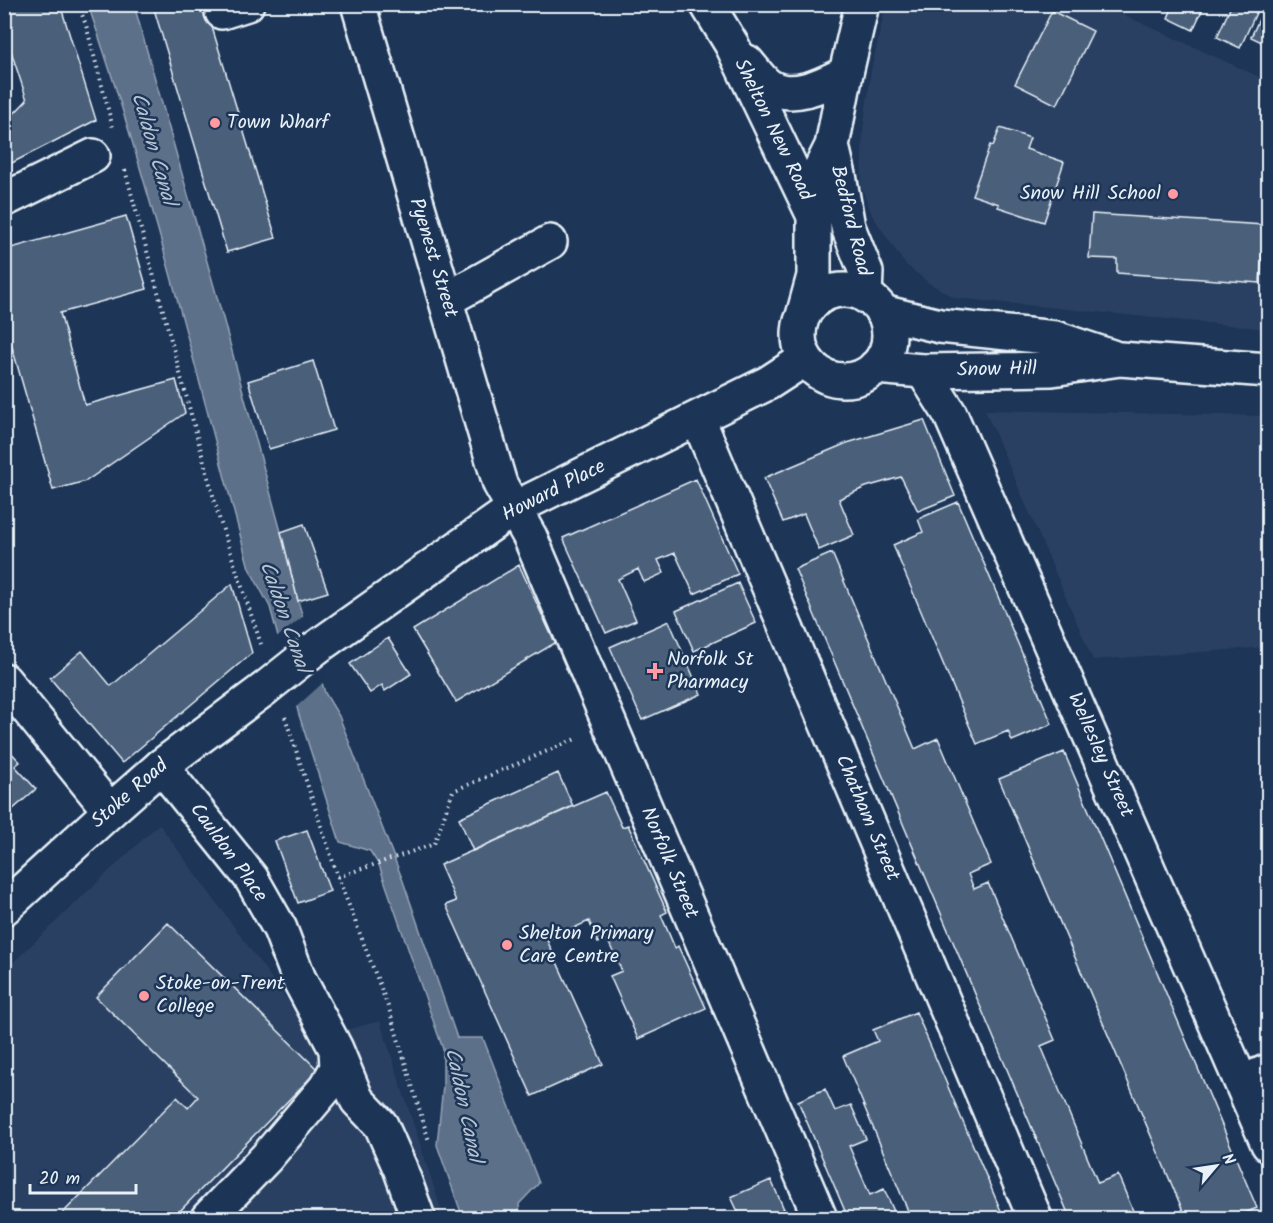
<svg xmlns="http://www.w3.org/2000/svg" width="1273" height="1223" font-family="Kalam,sans-serif">
<style>
.built{fill:#2a4162}
.water{fill:#5d7089;stroke:#95a4b5;stroke-width:1.5}
.pier{fill:#1d3557}
.building{fill:#495e7a;stroke:#e8f1f8;stroke-width:1.5}
.lines{fill:none;stroke-linecap:round;stroke-linejoin:round}
.minor-casing{stroke:#e8f1f8;stroke-width:38}
.major-casing{stroke:#e8f1f8;stroke-width:38}
.path{stroke:#e8f1f8;stroke-width:4;stroke-dasharray:1.5 4.5;stroke-linecap:butt}
.minor{stroke:#1d3557;stroke-width:33}
.major{stroke:#1d3557;stroke-width:33}
.major-bridge-casing{stroke:#e8f1f8;stroke-width:38;stroke-linecap:butt}
.major-bridge{stroke:#1d3557;stroke-width:33}
.poi-dot{fill:#ff9aa2;stroke:#1d3557;stroke-width:2}
.labels{text-anchor:middle;dominant-baseline:central;stroke-width:5;stroke-linejoin:round;paint-order:stroke}
.poi-label{font-size:20px;fill:#e8f1f8;stroke:#1d3557;text-anchor:start}
.street-label{font-size:20px;fill:#e8f1f8;stroke:#1d3557}
.water-label{font-size:21px;font-style:italic;fill:#b7c4d1;stroke:#1d3557}
</style>
<rect width="100%" height="100%" fill="#1d3557"/>
<filter id="ink" filterUnits="userSpaceOnUse"><feTurbulence type="fractalNoise" baseFrequency=".0167" numOctaves="2"/><feDisplacementMap in="SourceGraphic" scale="12" xChannelSelector="R" yChannelSelector="G"/><feConvolveMatrix kernelMatrix="1 2 1 2 8 2 1 2 1" color-interpolation-filters="sRGB"/></filter>
<g filter="url(#ink)">
<!-- built -->
<path class="built" d="M 886,5 L 1102,5 L 1268,81 L 1268,329 L 955,298 L 929,283 L 905,264 L 872,215 L 861,186 L 863,130 L 871,71 Z
M 985,410 L 1268,416 L 1268,647 L 1093,660 Z
M 159,824 L 315,1038 L 380,1021 L 444,1218 L 5,1218 L 5,970 Z"/>
<!-- water -->
<path class="water" d="M 88,5 L 134,5 L 223,318 L 281,532 L 298,601 L 325,693 L 339,716 L 403,881 L 457,1038 L 483,1038 L 539,1183 L 519,1204 L 520,1218 L 463,1218 L 437,1145 L 443,1086 L 443,1049 L 379,865 L 370,851 L 340,842 L 299,715 L 270,607 L 249,568 C 198,380 152,189 88,5 Z"/>
<!-- pier -->
<path class="pier" d="M 305,615 L 325,681 L 294,709 L 275,639 Z"/>
<!-- building -->
<path class="building" d="M 4,4 L 60,4 L 96,120 L 4,167 L 4,124 L 27,100 L 4,30 Z
M 168,4 L 205,4 L 276,238 L 227,252 L 154,9 Z
M 1174,4 L 1205,4 L 1193,30 L 1168,18 Z
M 1232,4 L 1260,4 L 1240,48 L 1217,37 Z
M 1266,4 L 1268,4 L 1268,45 L 1251,37 Z
M 1052,11 L 1093,31 L 1057,105 L 1015,84 Z
M 1000,128 L 1030,138 L 1026,149 L 1064,162 L 1044,222 L 998,207 L 999,204 L 972,195 L 990,145 L 993,146 Z
M 1092,214 L 1264,225 L 1260,283 L 1117,273 L 1117,259 L 1089,258 Z
M 126,216 L 147,289 L 60,313 L 85,405 L 176,380 L 185,413 L 86,481 L 53,490 L 4,319 L 4,250 Z
M 313,361 L 334,430 L 269,449 L 248,381 Z
M 924,420 L 955,496 L 918,511 L 901,477 L 866,487 L 839,499 L 854,535 L 819,550 L 804,514 L 783,522 L 764,478 L 847,443 Z
M 696,479 L 738,574 L 694,594 L 675,553 L 658,560 L 664,573 L 644,582 L 638,569 L 618,579 L 636,620 L 606,633 L 563,538 Z
M 958,502 L 1052,724 L 1012,741 L 1008,731 L 977,744 L 893,545 L 923,532 L 918,519 Z
M 304,524 L 328,592 L 298,601 L 281,532 Z
M 832,553 L 915,749 L 938,738 L 991,864 L 968,874 L 974,889 L 988,883 L 1055,1040 L 1041,1046 L 1098,1183 L 1118,1175 L 1136,1218 L 1070,1218 L 795,569 Z
M 519,565 L 555,643 L 456,702 L 413,630 Z
M 738,583 L 756,623 L 694,651 L 676,611 Z
M 232,584 L 252,653 L 122,763 L 50,678 L 82,651 L 111,686 Z
M 669,621 L 701,694 L 642,720 L 610,647 Z
M 388,638 L 411,674 L 385,691 L 382,685 L 370,693 L 350,664 Z
M 4,745 L 20,762 L 15,766 L 36,789 L 4,817 Z
M 1064,752 L 1257,1208 L 1233,1218 L 1186,1218 L 999,779 Z
M 558,773 L 573,806 L 473,851 L 459,818 Z
M 606,792 L 622,827 L 628,825 L 667,912 L 661,915 L 675,948 L 678,946 L 706,1008 L 638,1039 L 610,976 L 622,971 L 607,939 L 598,943 L 589,921 L 547,940 L 603,1064 L 532,1096 L 446,905 L 456,901 L 440,865 Z
M 307,830 L 330,891 L 298,903 L 275,841 Z
M 168,923 L 318,1070 L 173,1218 L 58,1218 L 177,1097 L 188,1108 L 198,1097 L 96,997 Z
M 916,1012 L 1004,1218 L 911,1218 L 843,1056 L 878,1041 L 873,1030 Z
M 825,1089 L 835,1111 L 851,1105 L 866,1139 L 849,1146 L 870,1195 L 884,1189 L 897,1218 L 848,1218 L 798,1101 Z
M 771,1180 L 784,1209 L 762,1218 L 741,1218 L 731,1197 Z
M 784,1209 L 788,1218 L 762,1218 Z"/>
<g class="lines">
<defs>
<path id="minor" d="M 358,4 L 500,484 L 530,537 L 820,1218
M 222,12 L 247,4
M 4,200 L 93,156
M 446,300 L 550,242
M 923,371 L 950,414 L 1268,1144
M 698,419 L 1035,1218
M 4,680 L 110,811
M 161,766 L 251,878 L 280,929 L 299,979 L 336,1049 L 337,1068 L 327,1086 L 266,1158 L 208,1218
M 336,1049 L 357,1100 L 381,1125 L 400,1168 L 418,1218
M 1243,1082 L 1268,1071"/>
<path id="major" d="M 707,4 L 732,45 L 814,216
M 747,62 C 754,70 761,81 769,86 C 793,101 824,84 846,73
M 832,146 L 839,175 L 848,227 L 866,272 L 865,296
M799 335a45 45 0 1 1 90 0a45 45 0 1 1-90 0Z
M 882,312 L 940,326 L 1055,338 L 1112,357
M 803,316 L 814,276 L 814,216 L 817,176 L 832,146 L 846,73 L 862,4
M 875,367 L 923,371 L 1052,369 L 1120,359 L 1268,370
M 317,647 L 513,509 L 768,383 L 805,359
M 4,908 L 110,811 L 161,766 L 263,690"/>
</defs>
<!-- minor casing -->
<use href="#minor" class="minor-casing"/>
<!-- major casing -->
<use href="#major" class="major-casing"/>
<!-- path -->
<path class="path" d="M 78,4 L 86,25 L 113,128
M 125,170 L 220,521 L 262,647
M 285,717 L 338,877 L 389,1009 L 429,1141
M 338,877 L 434,844 L 453,791 L 578,738"/>
<!-- minor -->
<use href="#minor" class="minor"/>
<!-- major -->
<use href="#major" class="major"/>
<defs>
<path id="major-bridge" d="M 263,690 L 317,647"/>
</defs>
<!-- major-bridge casing -->
<use href="#major-bridge" class="major-bridge-casing"/>
<!-- major-bridge -->
<use href="#major-bridge" class="major-bridge"/>
</g>
</g>
<!-- markers -->
<g class="poi-dot">
<circle cx="215" cy="123" r="6"/>
<circle cx="1173" cy="194" r="6"/>
<path d="M652 662h6v6h6v6h-6v6h-6v-6h-6v-6h6z"/>
<circle cx="507" cy="945" r="6"/>
<circle cx="144" cy="996" r="6"/>
</g>
<g class="labels">
<!-- poi labels -->
<g class="poi-label">
<text x="227" y="123">Town Wharf</text>
<text x="1161" y="194" text-anchor="end">Snow Hill School</text>
<text x="667" y="660">Norfolk St<tspan x="667" dy="23">Pharmacy</tspan></text>
<text x="519" y="934">Shelton Primary<tspan x="519" dy="23">Care Centre</tspan></text>
<text x="156" y="984">Stoke-on-Trent<tspan x="156" dy="23">College</tspan></text>
</g>
<!-- street labels -->
<g class="street-label">
<text transform="translate(773 130) rotate(64)">Shelton New Road</text>
<text transform="translate(850 221) rotate(76)">Bedford Road</text>
<text transform="translate(433 258) rotate(73)">Pyenest Street</text>
<text transform="translate(997 370) rotate(-1)">Snow Hill</text>
<text transform="translate(554 491) rotate(-27)">Howard Place</text>
<text transform="translate(1100 755) rotate(66)">Wellesley Street</text>
<text transform="translate(130 794) rotate(-41)">Stoke Road</text>
<text transform="translate(867 818) rotate(67)">Chatham Street</text>
<text transform="translate(228 853) rotate(54)">Cauldon Place</text>
<text transform="translate(669 863) rotate(67)">Norfolk Street</text>
</g>
<!-- water labels -->
<g class="water-label">
<text transform="translate(153 149) rotate(74)">Caldon Canal</text>
<text transform="translate(284 617) rotate(71)">Caldon Canal</text>
<text transform="translate(463 1105) rotate(78)">Caldon Canal</text>
</g>
</g>
<!-- margin -->
<rect width="1273" height="1223" fill="none" stroke="#1d3557" stroke-width="24"/>
<rect x="12" y="12" width="1249" height="1199" fill="none" stroke="#e8f1f8" stroke-width="2" filter="url(#ink)"/>
<!-- north arrow -->
<g transform="translate(1216 1166) rotate(61)" stroke="#1d3557" stroke-width="4.5" paint-order="stroke">
<path d="M0-4.5L10 22L0 15L-10 22Z" fill="#e8f1f8"/>
<text y="-9" font-size="16" font-weight="bold" text-anchor="middle" fill="#e8f1f8">N</text>
</g>
<!-- scale -->
<path d="M30 1184v9h106v-9" fill="none" stroke="#e8f1f8" stroke-width="3"/>
<text x="39" y="1184" font-size="18" fill="#e8f1f8" stroke="#1d3557" stroke-width="4.5" paint-order="stroke">20 m</text>
</svg>
